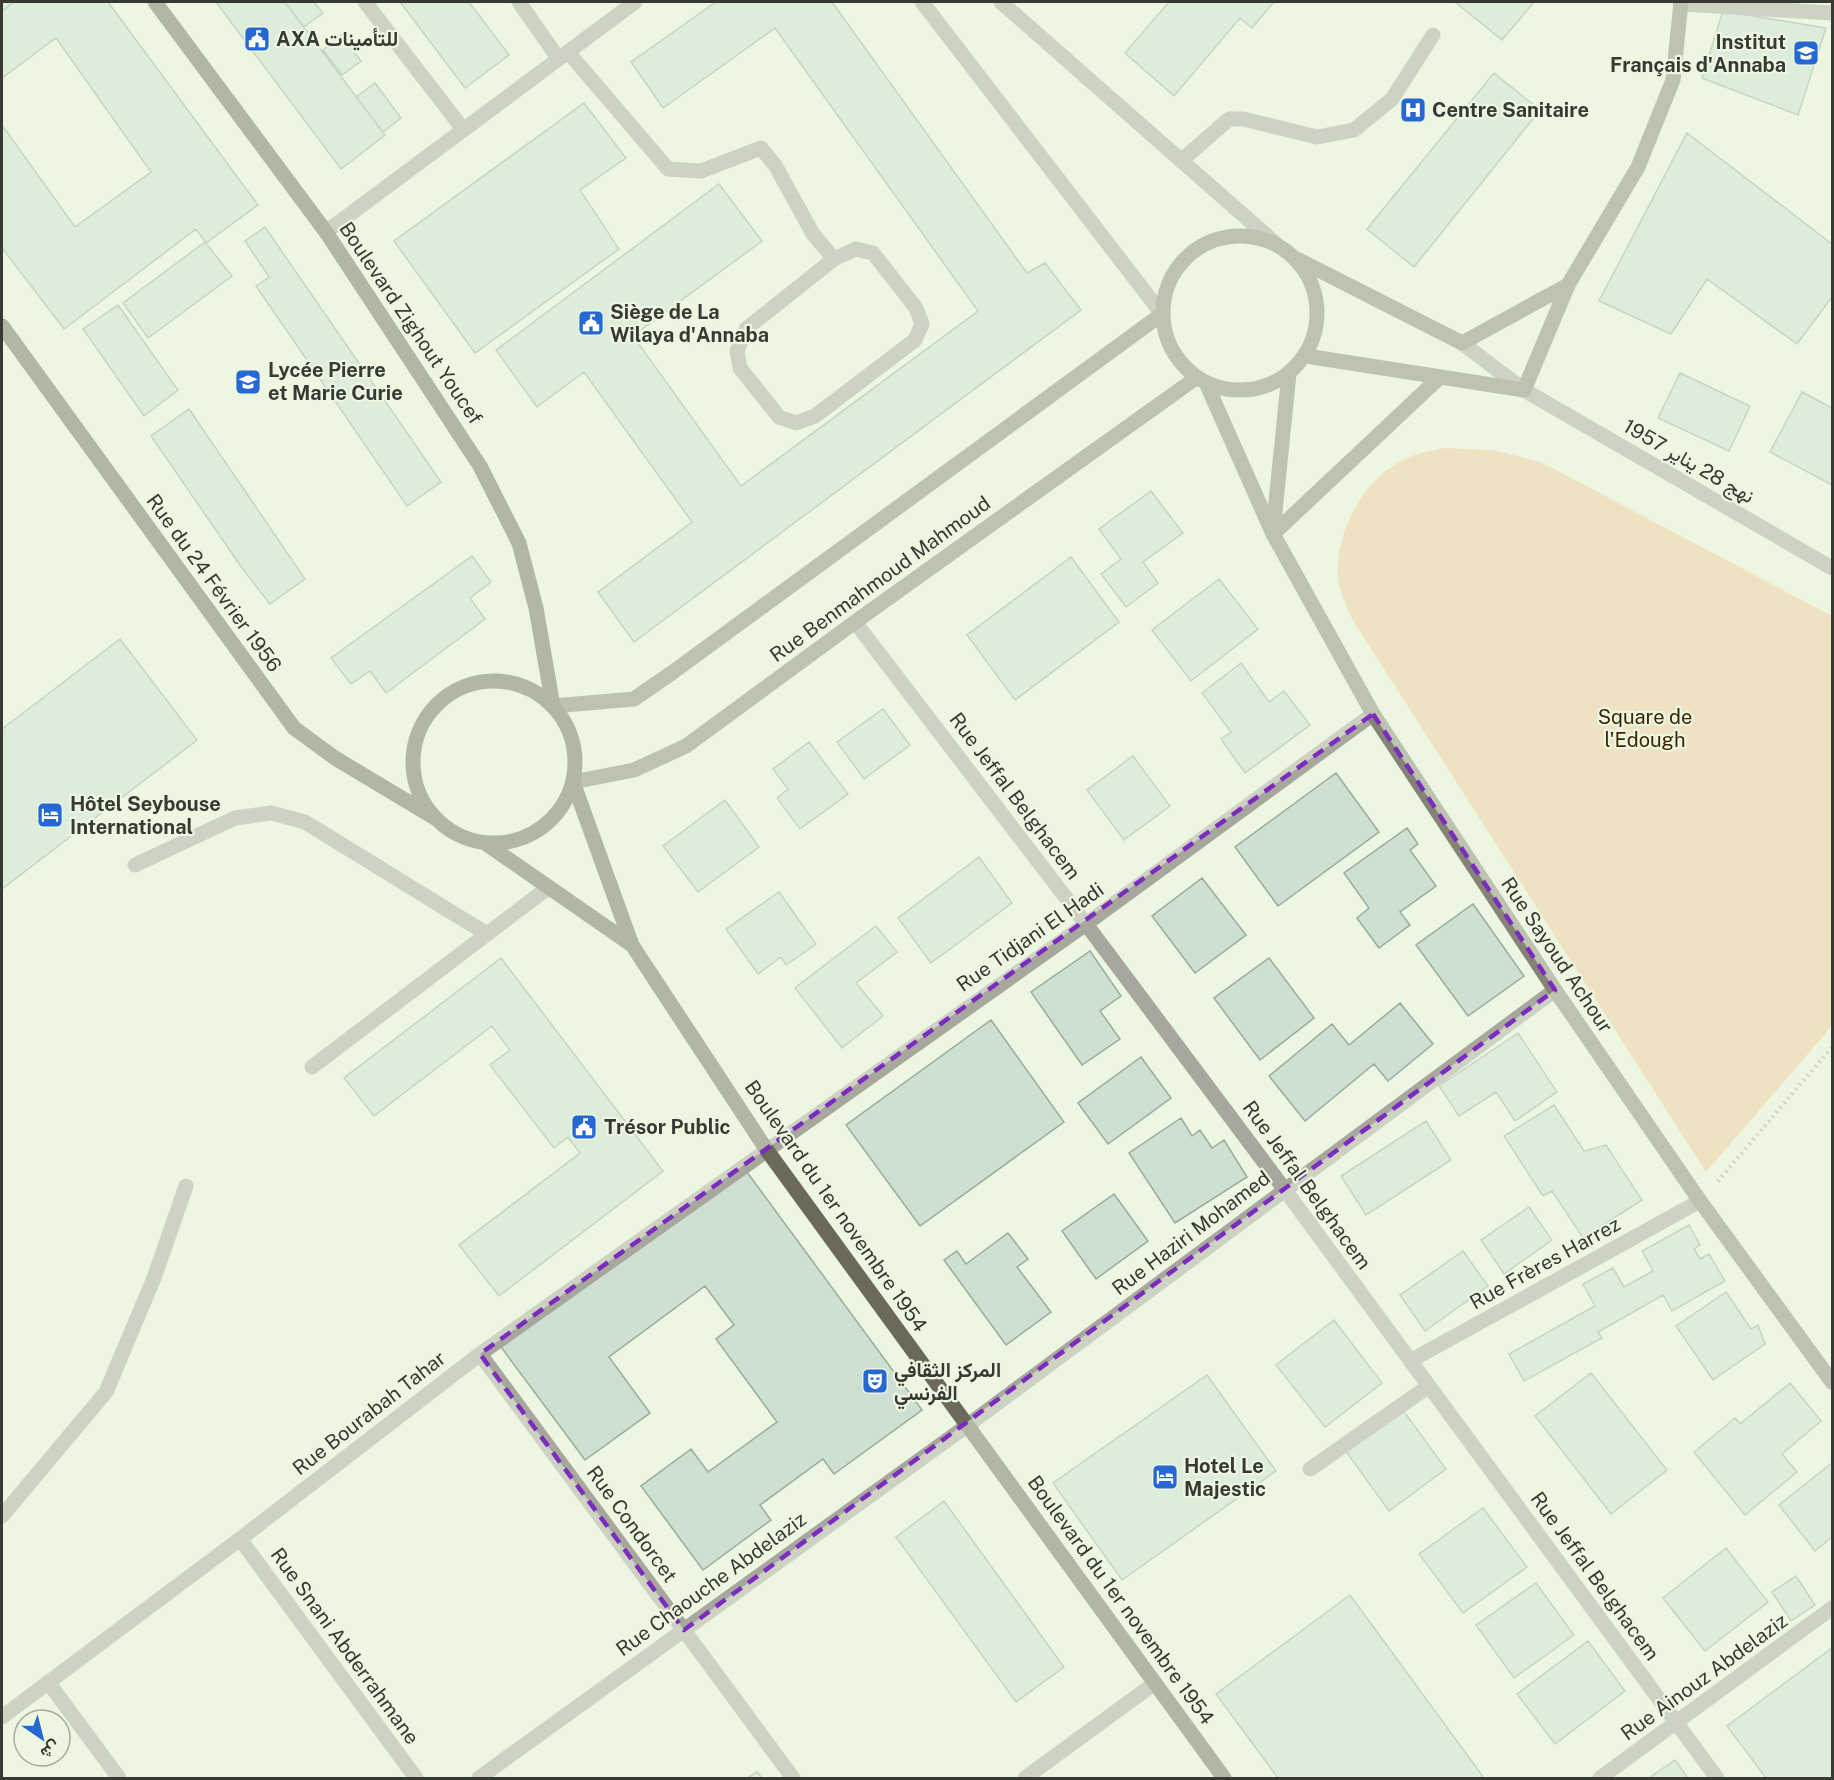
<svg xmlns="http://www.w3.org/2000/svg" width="1834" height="1780" font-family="'Public Sans',Vazirmatn,sans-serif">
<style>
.green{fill:#efcb9d}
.building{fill:#cde0d1;stroke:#98ab9d;stroke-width:1.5}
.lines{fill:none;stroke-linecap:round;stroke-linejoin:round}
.path{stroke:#959c8d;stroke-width:4;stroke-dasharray:1.5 4.5;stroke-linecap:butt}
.service{stroke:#a8a79e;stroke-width:15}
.minor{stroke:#a8a79e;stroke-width:15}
.tertiary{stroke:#a8a79e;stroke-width:15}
.secondary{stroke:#858376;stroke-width:15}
.primary{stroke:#6b6959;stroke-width:15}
.marked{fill:none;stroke:#7b2cbf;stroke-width:4.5;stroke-dasharray:12 8;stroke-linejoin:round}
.labels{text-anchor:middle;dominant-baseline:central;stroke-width:4.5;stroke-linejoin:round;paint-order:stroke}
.poi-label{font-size:20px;font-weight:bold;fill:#363a32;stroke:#edf6e1;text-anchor:start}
.street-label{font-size:20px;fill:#363a32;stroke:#edf6e1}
.park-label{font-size:20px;fill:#3d2500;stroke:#edf6e1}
</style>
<rect width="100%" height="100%" fill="#edf6e1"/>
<!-- green -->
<path class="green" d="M 1444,448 L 1493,450 L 1541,462 L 1832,616 L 1832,1026 L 1706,1172 L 1352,619 C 1346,605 1339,591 1338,575 C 1336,527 1366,474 1412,456 C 1422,452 1433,451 1444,448 Z"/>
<!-- building -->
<path class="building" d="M 2,2 L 14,2 L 2,11 Z
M 14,2 L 108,2 L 258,205 L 206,243 L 196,229 L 64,329 L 2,248 L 2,125 L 75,227 L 151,172 L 56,38 L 2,78 L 2,11 Z
M 216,2 L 285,2 L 385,135 L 341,169 Z
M 285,2 L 314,2 L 323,13 L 304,27 Z
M 400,2 L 469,2 L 509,55 L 465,88 Z
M 716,2 L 832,2 L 1027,273 L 1045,263 L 1081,310 L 634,642 L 598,592 L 692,522 L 584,372 L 537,407 L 496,350 L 719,184 L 762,241 L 633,336 L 741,486 L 978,311 L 775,28 L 663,108 L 631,62 Z
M 1169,2 L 1274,2 L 1252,28 L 1240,18 L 1174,96 L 1125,53 Z
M 1455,2 L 1534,2 L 1502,40 Z
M 1723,11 L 1826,28 L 1798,115 L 1702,78 Z
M 341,35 L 361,61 L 342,75 L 323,50 Z
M 1494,73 L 1540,110 L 1414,267 L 1367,229 Z
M 375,83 L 401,118 L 383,132 L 356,97 Z
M 584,103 L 626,158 L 580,190 L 619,249 L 475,353 L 394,241 Z
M 1687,133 L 1832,244 L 1832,297 L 1797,344 L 1707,279 L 1671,334 L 1599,301 Z
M 265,227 L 441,482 L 407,506 L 256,286 L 269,277 L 245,241 Z
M 205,242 L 232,276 L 148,338 L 123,303 Z
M 118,305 L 178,390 L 144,416 L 83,329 Z
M 1680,373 L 1750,406 L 1729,451 L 1658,418 Z
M 1802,392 L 1832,408 L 1832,485 L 1770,452 Z
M 189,409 L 305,579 L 270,604 L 242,568 L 151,436 Z
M 1151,491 L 1183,533 L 1143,562 L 1158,583 L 1126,607 L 1101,574 L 1121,559 L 1099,529 Z
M 472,556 L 491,582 L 470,598 L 485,619 L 386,693 L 370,671 L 351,684 L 331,658 Z
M 1071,557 L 1119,622 L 1015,700 L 967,635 Z
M 1219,579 L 1258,629 L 1191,681 L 1152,630 Z
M 120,639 L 197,740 L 2,889 L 2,729 Z
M 1241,663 L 1269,702 L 1284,691 L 1310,725 L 1245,773 L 1221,739 L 1231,732 L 1202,693 Z
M 883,709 L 910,745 L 864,779 L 837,742 Z
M 809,742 L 848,794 L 800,829 L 777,798 L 788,789 L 773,769 Z
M 1133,756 L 1170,806 L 1124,840 L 1087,790 Z
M 1336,773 L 1379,832 L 1278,906 L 1235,847 Z
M 725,800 L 759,847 L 698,892 L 663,846 Z
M 1407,828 L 1418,844 L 1410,850 L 1436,886 L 1400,912 L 1410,925 L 1379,948 L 1357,918 L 1369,908 L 1344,873 Z
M 979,857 L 1012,903 L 931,963 L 898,918 Z
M 1202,878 L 1246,935 L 1195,973 L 1152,916 Z
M 779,892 L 816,944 L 786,965 L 781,957 L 758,974 L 726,929 Z
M 1473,904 L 1524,976 L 1468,1016 L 1416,945 Z
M 876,926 L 897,952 L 856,983 L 883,1016 L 842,1048 L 795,988 Z
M 1090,951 L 1121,996 L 1100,1011 L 1120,1039 L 1082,1065 L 1031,992 Z
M 501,958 L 663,1171 L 499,1296 L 459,1245 L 580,1153 L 568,1137 L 554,1148 L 490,1065 L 510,1050 L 492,1026 L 374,1116 L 344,1078 Z
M 1269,958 L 1314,1018 L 1260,1060 L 1214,998 Z
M 1400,1003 L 1433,1044 L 1388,1081 L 1374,1064 L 1305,1121 L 1269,1076 L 1332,1024 L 1349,1045 Z
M 991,1020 L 1064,1122 L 920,1226 L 846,1125 Z
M 1518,1033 L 1557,1092 L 1515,1121 L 1496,1092 L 1459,1116 L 1439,1086 Z
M 1141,1057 L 1171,1098 L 1108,1144 L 1078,1103 Z
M 1554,1105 L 1584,1151 L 1606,1145 L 1642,1200 L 1583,1238 L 1552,1191 L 1543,1196 L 1504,1136 Z
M 1181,1118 L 1192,1136 L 1200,1130 L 1212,1148 L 1224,1140 L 1247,1177 L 1175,1223 L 1129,1153 Z
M 1426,1121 L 1451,1160 L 1366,1215 L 1341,1176 Z
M 744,1168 L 922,1410 L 834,1474 L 823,1459 L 760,1505 L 771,1520 L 703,1570 L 641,1486 L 691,1449 L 708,1472 L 777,1422 L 716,1339 L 734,1325 L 705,1286 L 609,1357 L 650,1413 L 585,1460 L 501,1347 Z
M 1114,1194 L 1148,1241 L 1096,1279 L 1062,1231 Z
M 1529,1207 L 1552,1240 L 1504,1274 L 1481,1240 Z
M 1689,1225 L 1700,1245 L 1694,1249 L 1700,1259 L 1709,1254 L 1725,1281 L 1672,1311 L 1663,1295 L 1598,1332 L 1602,1338 L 1524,1381 L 1509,1354 L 1595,1306 L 1583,1284 L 1613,1268 L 1624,1287 L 1653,1271 L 1642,1251 Z
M 1008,1233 L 1028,1259 L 1017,1267 L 1051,1312 L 1006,1345 L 944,1260 L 957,1251 L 966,1264 Z
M 1463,1251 L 1488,1286 L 1425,1331 L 1400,1295 Z
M 1726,1292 L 1751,1329 L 1758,1325 L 1765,1344 L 1713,1380 L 1676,1326 Z
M 1334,1320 L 1382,1383 L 1325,1427 L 1276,1365 Z
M 1591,1373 L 1667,1470 L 1611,1514 L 1535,1416 Z
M 1207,1375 L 1276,1471 L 1122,1580 L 1053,1483 Z
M 1790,1383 L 1821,1421 L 1782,1454 L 1797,1472 L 1745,1515 L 1694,1452 L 1735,1418 L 1740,1424 Z
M 1402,1409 L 1446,1469 L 1389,1511 L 1345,1450 Z
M 1832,1463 L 1832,1537 L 1815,1551 L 1779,1505 Z
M 944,1501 L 1064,1667 L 1016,1702 L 896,1537 Z
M 1483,1508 L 1527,1567 L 1463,1613 L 1419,1554 Z
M 1726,1548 L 1768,1602 L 1705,1651 L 1663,1598 Z
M 1796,1576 L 1815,1605 L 1791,1621 L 1772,1592 Z
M 1536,1583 L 1574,1635 L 1514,1678 L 1476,1625 Z
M 1350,1595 L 1484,1778 L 1278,1778 L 1216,1694 Z
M 1588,1641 L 1625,1691 L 1555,1744 L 1517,1694 Z
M 1832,1648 L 1832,1778 L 1766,1778 L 1727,1726 Z
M 1675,1760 L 1688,1778 L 1649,1778 Z
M 757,1772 L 762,1778 L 747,1778 Z"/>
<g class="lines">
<!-- path -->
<path class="path" d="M 1718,1181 L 1832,1047"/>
<!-- service -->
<path class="service" d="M 365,2 L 463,129
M 568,52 L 668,169 L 701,171 L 761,148 L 775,165 L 813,234 L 834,259
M 1181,161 L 1229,119 L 1243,119 L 1317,137 L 1354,130 L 1392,99 L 1433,35
M 856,249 L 873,253 L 916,308 L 922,324 L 915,340 L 815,416 L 796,423 L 779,417 L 740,368 L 737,351 L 746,329 L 834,259 Z
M 135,865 L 235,818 L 271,813 L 305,822 L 487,934
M 312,1067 L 549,887
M 2,1516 L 106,1392 L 154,1278 L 186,1186"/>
<!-- minor -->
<path class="minor" d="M 519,2 L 558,58
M 922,2 L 1162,314
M 1001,2 L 1275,243
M 1681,4 L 1832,13
M 326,232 L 635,2
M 855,622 L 1086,924 L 1285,1190 L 1717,1778
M 480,1354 L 793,1778
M 1410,1361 L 1700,1201
M 1310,1469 L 1429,1386
M 240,1539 L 416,1778
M 48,1682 L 119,1778
M 2,1717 L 240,1539 L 480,1354 L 1086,924 L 1373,714
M 479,1778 L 968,1425 L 1555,990
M 1025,1778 L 1155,1683
M 1600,1778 L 1832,1608"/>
<!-- tertiary -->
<path class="tertiary" d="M 1462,343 L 1524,390 L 1832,568"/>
<!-- secondary -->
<path class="secondary" d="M1163 313a77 77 0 1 1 154 0a77 77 0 1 1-154 0Z
M 1299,260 L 1462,343 L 1568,285
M 1306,356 L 1524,390 L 1568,285 L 1638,167 L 1673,80 L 1681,2
M 1206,383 L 1273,534 L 1373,714 L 1555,990 L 1700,1201 L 1832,1382
M 1273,531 L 1289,374
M 1273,534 L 1440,377
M 553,706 L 634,699 L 673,672 L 1162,314
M 573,782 L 634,770 L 686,746 L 855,622 L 1196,378"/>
<!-- primary -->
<path class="primary" d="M 155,2 L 326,232 L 480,466 L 519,543 L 536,608 L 553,706
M 2,326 L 294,728 L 335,758 L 435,818
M413 762a81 81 0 1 1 162 0a81 81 0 1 1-162 0Z
M 485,843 L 632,945 L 573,782
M 632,945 L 766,1149 L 1224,1778"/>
</g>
<!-- marked area -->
<path d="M0 0H1834V1780H0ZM 1373,714 L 1555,990 L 684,1630 L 480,1354 Z" fill="#edf6e1" fill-opacity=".55" fill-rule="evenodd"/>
<path class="marked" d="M 1373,714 L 1555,990 L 684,1630 L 480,1354 Z"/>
<!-- icons -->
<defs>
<symbol id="civic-square" viewBox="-11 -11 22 22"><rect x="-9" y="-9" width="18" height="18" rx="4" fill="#2568d4" stroke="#edf6e1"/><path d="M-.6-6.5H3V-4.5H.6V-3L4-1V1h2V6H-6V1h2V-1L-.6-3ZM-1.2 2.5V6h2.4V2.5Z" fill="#fff"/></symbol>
<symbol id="university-square" viewBox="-11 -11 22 22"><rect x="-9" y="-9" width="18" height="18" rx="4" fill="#2568d4" stroke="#edf6e1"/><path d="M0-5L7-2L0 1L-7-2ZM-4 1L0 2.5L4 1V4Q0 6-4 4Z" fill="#fff"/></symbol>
<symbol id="hospital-square" viewBox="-11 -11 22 22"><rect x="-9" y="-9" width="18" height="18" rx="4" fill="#2568d4" stroke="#edf6e1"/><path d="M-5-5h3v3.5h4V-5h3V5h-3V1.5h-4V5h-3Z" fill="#fff"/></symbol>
<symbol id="school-square" viewBox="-11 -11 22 22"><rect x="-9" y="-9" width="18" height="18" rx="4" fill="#2568d4" stroke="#edf6e1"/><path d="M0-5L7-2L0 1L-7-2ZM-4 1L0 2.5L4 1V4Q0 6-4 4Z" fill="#fff"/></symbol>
<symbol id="hotel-square" viewBox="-11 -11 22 22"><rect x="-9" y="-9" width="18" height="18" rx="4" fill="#2568d4" stroke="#edf6e1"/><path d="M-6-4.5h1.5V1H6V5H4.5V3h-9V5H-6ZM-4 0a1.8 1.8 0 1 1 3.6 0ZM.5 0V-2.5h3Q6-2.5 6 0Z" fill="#fff"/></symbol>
<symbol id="theatre-square" viewBox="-11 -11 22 22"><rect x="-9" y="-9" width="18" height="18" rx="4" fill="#2568d4" stroke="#edf6e1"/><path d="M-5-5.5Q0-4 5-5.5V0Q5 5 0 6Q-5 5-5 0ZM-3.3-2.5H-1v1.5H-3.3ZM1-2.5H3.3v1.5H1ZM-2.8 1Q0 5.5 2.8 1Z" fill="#fff"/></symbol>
</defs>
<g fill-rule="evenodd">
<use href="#civic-square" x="242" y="24" width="30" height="30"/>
<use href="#university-square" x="1791" y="38" width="30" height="30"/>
<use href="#hospital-square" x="1398" y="95" width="30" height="30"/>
<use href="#civic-square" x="576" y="308" width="30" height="30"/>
<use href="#school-square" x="233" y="367" width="30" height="30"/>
<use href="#hotel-square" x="35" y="800" width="30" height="30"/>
<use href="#civic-square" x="569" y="1112" width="30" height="30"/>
<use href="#theatre-square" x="860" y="1366" width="30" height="30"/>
<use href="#hotel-square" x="1150" y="1462" width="30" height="30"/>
</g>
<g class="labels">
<!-- poi labels -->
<g class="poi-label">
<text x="276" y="39">AXA للتأمينات</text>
<text x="1786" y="42" text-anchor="end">Institut<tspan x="1786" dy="23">Français d'Annaba</tspan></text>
<text x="1432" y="110">Centre Sanitaire</text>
<text x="610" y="312">Siège de La<tspan x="610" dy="23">Wilaya d'Annaba</tspan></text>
<text x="268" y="370">Lycée Pierre<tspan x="268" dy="23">et Marie Curie</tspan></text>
<text x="70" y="804">Hôtel Seybouse<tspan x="70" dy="23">International</tspan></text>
<text x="604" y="1127">Trésor Public</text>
<text x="894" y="1370">المركز الثقافي<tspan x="894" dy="23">الفرنسي</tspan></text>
<text x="1184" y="1466">Hotel Le<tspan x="1184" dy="23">Majestic</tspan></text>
</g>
<!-- street labels -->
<g class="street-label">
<text transform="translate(411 323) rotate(56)">Boulevard Zighout Youcef</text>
<text transform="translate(1689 461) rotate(30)">نهج 28 يناير 1957</text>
<text transform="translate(880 579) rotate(-36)">Rue Benmahmoud Mahmoud</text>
<text transform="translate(214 583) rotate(54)">Rue du 24 Février 1956</text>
<text transform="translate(1015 796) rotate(53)">Rue Jeffal Belghacem</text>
<text transform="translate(1030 937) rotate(-35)">Rue Tidjani El Hadi</text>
<text transform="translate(1557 955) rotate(56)">Rue Sayoud Achour</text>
<text transform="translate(1307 1185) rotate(54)">Rue Jeffal Belghacem</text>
<text transform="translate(836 1206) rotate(55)">Boulevard du 1er novembre 1954</text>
<text transform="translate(1191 1233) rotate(-37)">Rue Haziri Mohamed</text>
<text transform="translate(1545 1263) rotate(-29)">Rue Frères Harrez</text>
<text transform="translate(369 1413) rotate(-38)">Rue Bourabah Tahar</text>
<text transform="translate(632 1524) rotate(54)">Rue Condorcet</text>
<text transform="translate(1595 1576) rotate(54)">Rue Jeffal Belghacem</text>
<text transform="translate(711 1584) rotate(-36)">Rue Chaouche Abdelaziz</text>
<text transform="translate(1121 1600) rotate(54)">Boulevard du 1er novembre 1954</text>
<text transform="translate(345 1646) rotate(54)">Rue Snani Abderrahmane</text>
<text transform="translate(1704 1677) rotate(-36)">Rue Ainouz Abdelaziz</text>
</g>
<!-- park labels -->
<g class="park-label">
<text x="1645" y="717">Square de<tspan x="1645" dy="23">l'Edough</tspan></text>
</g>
</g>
<!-- border -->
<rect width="1834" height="1780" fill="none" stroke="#363a32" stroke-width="6"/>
<!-- north arrow -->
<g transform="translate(42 1738) rotate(145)"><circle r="28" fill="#edf6e1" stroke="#a4ab9b" stroke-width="1.5"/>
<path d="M0-4.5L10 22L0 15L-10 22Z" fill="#2568d4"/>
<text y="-9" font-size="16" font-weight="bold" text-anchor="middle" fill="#363a32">ش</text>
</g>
</svg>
